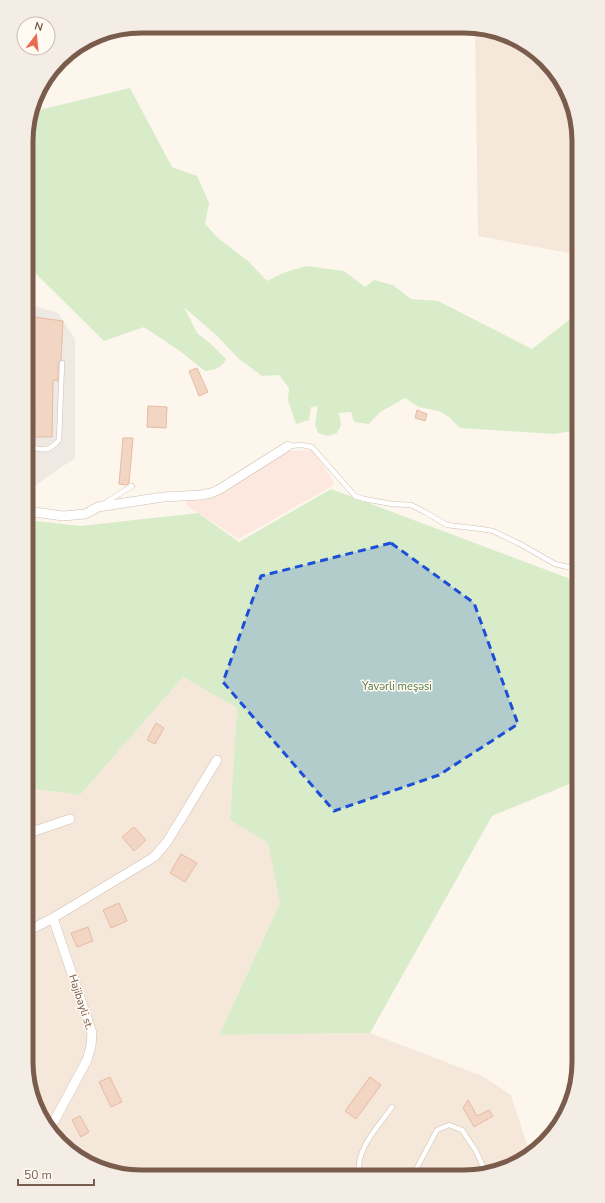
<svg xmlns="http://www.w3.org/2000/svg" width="605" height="1203" font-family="'Nunito Sans',sans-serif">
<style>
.residential{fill:#f5e8da}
.commercial{fill:#fde8e0}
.industrial{fill:#efe9e4}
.green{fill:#d8ecc9}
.building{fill:#f3d5c3;stroke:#e6bba3}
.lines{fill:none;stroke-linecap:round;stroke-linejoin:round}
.lane-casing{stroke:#d1beb0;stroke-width:5.5}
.street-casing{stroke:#d1beb0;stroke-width:10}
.lane{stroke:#fff;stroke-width:4.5}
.street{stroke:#fff;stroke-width:9}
.marked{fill:#1d4ed8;fill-opacity:0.2;stroke:#1d4ed8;stroke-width:3;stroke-dasharray:8 5;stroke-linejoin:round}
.labels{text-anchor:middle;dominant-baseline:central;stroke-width:3;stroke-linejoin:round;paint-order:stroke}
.park-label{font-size:11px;fill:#537a41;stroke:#fffaf3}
.street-label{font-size:11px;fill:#7a5c4d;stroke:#fffaf3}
.rim{fill:none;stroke:#7a5c4d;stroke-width:5}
</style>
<rect width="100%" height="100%" fill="#fdf6ec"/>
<!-- residential -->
<path class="residential" d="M 475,28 L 486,28 L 540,54 L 573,104 L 579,141 L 579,255 L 478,236 Z
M 183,677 L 237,708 L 230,819 L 268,843 L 280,903 L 219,1035 L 370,1033 L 482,1076 L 511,1095 L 529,1151 L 501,1171 L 464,1177 L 126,1176 L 65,1149 L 32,1099 L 26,1062 L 26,788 L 80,795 Z"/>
<!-- commercial -->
<path class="commercial" d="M 313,450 L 334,482 L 332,486 L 239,539 L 187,506 L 186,499 L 213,496 L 286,451 Z"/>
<!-- industrial -->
<path class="industrial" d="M 27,304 L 58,313 L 75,339 L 75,458 L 27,491 Z"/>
<!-- green -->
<path class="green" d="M 130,88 L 172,167 L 197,176 L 209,203 L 205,224 L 219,239 L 248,261 L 267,281 L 283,273 L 306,266 L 344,271 L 365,287 L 374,280 L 393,285 L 411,299 L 438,301 L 532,349 L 579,312 L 579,430 L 554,434 L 460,428 L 449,417 L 439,411 L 419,407 L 405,398 L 380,412 L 369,424 L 354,422 L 351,412 L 339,413 L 341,425 L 337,433 L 328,436 L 318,433 L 315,424 L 318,406 L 311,407 L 309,420 L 296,424 L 288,400 L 289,388 L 279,375 L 262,376 L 239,359 L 217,336 L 184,307 L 197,333 L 211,344 L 226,359 C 222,368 214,370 205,371 L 180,351 L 144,327 L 104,341 L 27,265 L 27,126 L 31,112 Z
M 331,489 L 568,578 L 579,589 L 579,780 L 492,816 L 370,1033 L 219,1035 L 280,903 L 268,843 L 230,820 L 237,708 L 183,677 L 80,795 L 26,788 L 27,520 L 80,526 L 198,513 L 239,542 Z"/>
<!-- building -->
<path class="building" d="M 27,316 L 63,321 L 61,360 L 58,363 L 58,381 L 53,380 L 52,437 L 34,437 L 35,412 L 27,412 L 27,410 L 31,407 L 32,396 L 30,393 L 27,393 Z
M 197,368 L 208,392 L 199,396 L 189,371 Z
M 148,406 L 167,407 L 166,428 L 147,427 Z
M 417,410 L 427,414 L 425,421 L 415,418 Z
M 123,438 L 133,438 L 129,483 L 127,485 L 119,484 Z
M 156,723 L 164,728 L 155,744 L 147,740 Z
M 134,827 L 146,840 L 134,851 L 122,837 Z
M 181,854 L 197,863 L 185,882 L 170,873 Z
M 119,903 L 127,921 L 111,928 L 103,910 Z
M 88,927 L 93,941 L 77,947 L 71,933 Z
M 110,1077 L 122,1102 L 111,1107 L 99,1082 Z
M 370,1077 L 381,1085 L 356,1119 L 345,1111 Z
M 468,1100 L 477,1116 L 489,1110 L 493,1116 L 474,1127 L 463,1108 Z
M 80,1116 L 89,1132 L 81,1137 L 72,1120 Z"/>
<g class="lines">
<defs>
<path id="lane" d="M 27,406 L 28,396
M 27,446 C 41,450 48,453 59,440 L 62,363
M 288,446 L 302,445 L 312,447 L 355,496 L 364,499 L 392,504 L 411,505 L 425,512 L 447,525 L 481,529 L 493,531 L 522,545 L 555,564 L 572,568 L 579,567
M 105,503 L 132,486
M 359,1177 C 355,1149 377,1128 392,1107
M 412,1177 L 437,1130 L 449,1125 L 462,1130 L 476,1151 L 486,1173"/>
<path id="street" d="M 27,511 L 63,516 L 85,514 L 98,507 L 163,497 L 201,495 L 211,493 L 220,489 L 288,446
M 26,834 L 70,819
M 26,932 L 53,918 L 154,857 L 167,842 L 217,760
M 51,1127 L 87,1060 L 91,1046 L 92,1033 L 53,918"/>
</defs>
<!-- lane casing -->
<use href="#lane" class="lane-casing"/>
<!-- street casing -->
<use href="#street" class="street-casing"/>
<!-- lane -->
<use href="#lane" class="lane"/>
<!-- street -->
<use href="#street" class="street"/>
</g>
<!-- marked area -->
<path class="marked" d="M 391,543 L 474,603 L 518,724 L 439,775 L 334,811 L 223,682 L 261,576 Z"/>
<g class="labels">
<!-- park labels -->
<g class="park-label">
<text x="397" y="686">Yavərli meşəsi</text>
</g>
<!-- street labels -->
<g class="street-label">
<text transform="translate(81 1002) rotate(72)">Hajibayli st.</text>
</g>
</g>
<!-- crop -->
<path d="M0 0H605V1203H0ZM141 33H464A108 108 0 0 1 572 141V1062A108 108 0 0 1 464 1170H141A108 108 0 0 1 33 1062V141A108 108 0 0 1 141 33Z" fill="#f4ede6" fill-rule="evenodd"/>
<path class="rim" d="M141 33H464A108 108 0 0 1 572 141V1062A108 108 0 0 1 464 1170H141A108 108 0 0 1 33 1062V141A108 108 0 0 1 141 33Z"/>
<!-- north arrow -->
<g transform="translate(36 36) rotate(16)"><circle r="19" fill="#fffaf3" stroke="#cabbb1"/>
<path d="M0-3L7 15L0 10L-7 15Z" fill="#e76f51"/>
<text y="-6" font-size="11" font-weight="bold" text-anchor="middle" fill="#7a5c4d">N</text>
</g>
<!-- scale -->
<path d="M18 1179v6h76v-6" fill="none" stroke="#7a5c4d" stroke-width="2"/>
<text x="24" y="1179" font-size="12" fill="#7a5c4d" stroke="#fffaf3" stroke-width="3" paint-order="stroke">50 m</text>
</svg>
